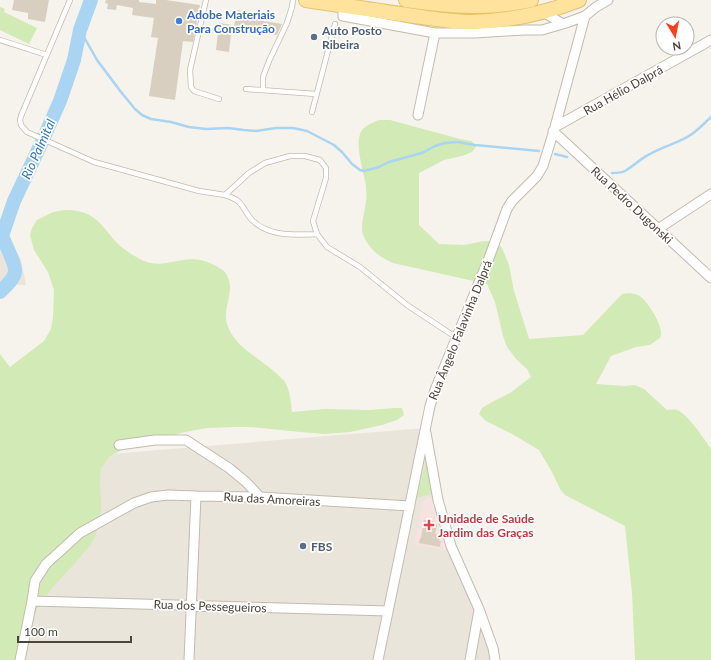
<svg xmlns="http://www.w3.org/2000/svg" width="711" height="660" font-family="Lato,sans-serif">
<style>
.residential{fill:#eae5da}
.medical{fill:#f6e3e0}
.green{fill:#d2eab5}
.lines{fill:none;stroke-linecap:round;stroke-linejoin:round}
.stream{stroke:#a9d4f2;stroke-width:2.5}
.river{stroke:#a9d4f2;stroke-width:14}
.building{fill:#d8cfc1}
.lane-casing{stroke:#c2bbae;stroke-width:6}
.street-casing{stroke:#c2bbae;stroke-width:11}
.primary-casing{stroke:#e6c16a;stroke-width:16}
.lane{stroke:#fff;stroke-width:4.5}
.street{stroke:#fff;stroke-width:9}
.primary{stroke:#ffe39c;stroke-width:14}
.shop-dot{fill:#3f7fe0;stroke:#fff;stroke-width:1.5}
.service-dot{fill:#5c6f8a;stroke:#fff;stroke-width:1.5}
.health-dot{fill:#e0444e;stroke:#fff;stroke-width:1.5}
.labels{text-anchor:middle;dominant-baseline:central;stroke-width:3.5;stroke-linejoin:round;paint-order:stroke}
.shop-label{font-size:12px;font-weight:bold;fill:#366cbe;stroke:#fff;text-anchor:start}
.service-label{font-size:12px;font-weight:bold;fill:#4e5e75;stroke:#fff;text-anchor:start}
.street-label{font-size:12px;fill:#4b4439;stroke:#fff}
.health-label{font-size:12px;font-weight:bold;fill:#be3a42;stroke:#fff;text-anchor:start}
.water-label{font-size:13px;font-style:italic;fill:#2e7ab2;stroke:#fff}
</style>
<rect width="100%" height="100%" fill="#f6f3ec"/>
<!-- residential -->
<path class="residential" d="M 0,223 L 21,260 L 26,285 L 0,284 Z
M 425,428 L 438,500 L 495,660 L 0,660 L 0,463 Z"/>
<!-- medical -->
<path class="medical" d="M 427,498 L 431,498 L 435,502 L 437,517 L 449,551 L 414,545 L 423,501 Z"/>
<!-- green -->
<path class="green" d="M 0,7 L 5,9 L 4,12 L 37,28 L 29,44 L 0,30 Z
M 379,120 L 390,120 L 460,139 L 472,141 L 476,147 L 472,152 L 462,156 L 444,160 L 419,173 L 419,225 L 439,244 L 464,245 L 484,241 L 496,242 L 502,248 L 509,265 L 514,291 L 529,339 L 583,335 L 622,294 C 628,293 632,293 638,295 C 647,300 660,321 661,332 C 661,333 661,336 660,338 L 650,345 L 636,347 L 611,356 L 596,384 L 625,386 L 635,385 L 644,389 L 667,410 C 670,410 674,409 677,410 C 687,413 705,440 711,449 L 711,660 L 635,660 L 632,593 L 625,526 L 565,495 L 560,489 L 552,472 L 539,450 L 512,434 L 486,421 L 479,414 L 482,408 L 492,402 L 510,393 L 531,377 L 527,369 L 517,360 L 507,347 L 503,336 L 495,302 L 487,284 L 393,263 C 380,257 371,251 364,237 C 359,227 365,213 366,201 C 367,196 366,191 366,186 C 364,172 354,144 361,132 C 365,125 372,123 379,120 Z
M 65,210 C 74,210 83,211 91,216 C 101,222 108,233 116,242 C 124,250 136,258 147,262 C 169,269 187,251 212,264 C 216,266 222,269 225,272 C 235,286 227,299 226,313 C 225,320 228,328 231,333 C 242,352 264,360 279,376 C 281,378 284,380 285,382 C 290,391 291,402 292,412 L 325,409 L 369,410 L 394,408 L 402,408 L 404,415 L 397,420 L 382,425 L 350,432 L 325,434 L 300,432 L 251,427 L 235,427 L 207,428 L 185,432 L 126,448 L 110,456 L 101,468 L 100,479 L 101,507 L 99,522 L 96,534 L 91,544 L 75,563 L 52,588 L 37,609 L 30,626 L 22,660 L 0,660 L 0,354 L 10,367 L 44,341 L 51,329 L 53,317 L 54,290 L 48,272 L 34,250 L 30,235 L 32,228 L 37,220 L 53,212 Z
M 426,461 L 429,462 L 434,493 L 417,498 Z"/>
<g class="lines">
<!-- stream -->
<path class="stream" d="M 80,30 L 97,60 L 121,92 L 135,109 L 142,115 L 151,119 L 171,122 L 189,127 L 206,129 L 228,128 L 244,130 L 256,131 L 276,128 L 293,128 L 307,131 L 334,145 L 342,152 L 352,164 L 360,170 L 364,171 L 379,167 L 389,162 L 422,153 L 435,146 L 445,143 L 457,142 L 475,145 L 539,151
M 555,154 L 567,157
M 612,173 C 617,173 621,173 625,171 C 634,166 641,158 650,154 C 664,146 679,143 692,134 C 699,129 705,123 711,117"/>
<!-- river -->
<path class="river" d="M 0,292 C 5,287 14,279 15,272 C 16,264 5,244 2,236 L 14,201 L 40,146 L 60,101 L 74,60 L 80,30 L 91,0"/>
</g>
<!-- building -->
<path class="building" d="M 14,0 L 49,0 L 45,22 L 28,19 L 28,13 L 12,10 Z
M 106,0 L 139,0 L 139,2 L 156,4 L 156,0 L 166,0 L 200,5 L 193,42 L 183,41 L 175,100 L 149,96 L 158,38 L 151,37 L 154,18 L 132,15 L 133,8 L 117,5 L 116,10 L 107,9 L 108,4 L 105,3 Z
M 237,10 L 247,12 L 245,18 L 282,24 L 277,35 L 249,30 L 250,29 L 234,27 Z
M 219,23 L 232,25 L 229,52 L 216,50 Z
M 424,520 L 436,522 L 436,524 L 437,525 L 435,534 L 440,535 L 439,541 L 441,541 L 440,547 L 419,543 L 420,538 L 421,538 Z"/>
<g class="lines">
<defs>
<path id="lane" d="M 70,0 L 21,116 L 20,120 L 21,125 L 27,132 L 94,162 L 199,191 L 225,195 L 249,173 L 265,163 L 290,156 L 305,156 L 320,160 L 326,168 L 326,178 L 313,221 L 317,234 L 327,247 L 360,267 L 407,305 L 457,338
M 206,0 L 190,70 L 191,87 L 194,91 L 219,99
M 0,40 L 47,55
M 246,89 L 316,94
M 263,90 L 263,77 L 269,61 L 287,23 L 292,7 L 293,0
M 312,112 L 335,24
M 225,195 C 230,197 236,199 239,202 C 244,207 247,215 252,220 C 269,237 295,235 317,234"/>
<path id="street" d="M 343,6 L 343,16 L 435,33 L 475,33 L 524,30 L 542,30 L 566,23 L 585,16 L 596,7 L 608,0
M 543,12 L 563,24
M 418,115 L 435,33
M 555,127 L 711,40
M 553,131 L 711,278
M 658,229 L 711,194
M 426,433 L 438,500 L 451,546 L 479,609 L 493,648 L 495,660
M 119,445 L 155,440 L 186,440 L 229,468 L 246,482 L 260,497
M 32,601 L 388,611
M 20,660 L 32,601 L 35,581 L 46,564 L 80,533 L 134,503 L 151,497 L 168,495 L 196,496 L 260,497 L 410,506
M 189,660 L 196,496
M 378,660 L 403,539 L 410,504 L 430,406 L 435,390 L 489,258 L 507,209 L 512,201 L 537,176 L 543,166 L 555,127 L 585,16
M 470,660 L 479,610"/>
<path id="primary" d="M 306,0 C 338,5 369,9 400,14 C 424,17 448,22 472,22 C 509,21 546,13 579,0
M 406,0 C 451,6 487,10 531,0"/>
</defs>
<!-- lane casing -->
<use href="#lane" class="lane-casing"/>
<!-- street casing -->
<use href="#street" class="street-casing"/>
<!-- primary casing -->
<use href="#primary" class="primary-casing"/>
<!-- lane -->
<use href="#lane" class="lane"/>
<!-- street -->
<use href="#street" class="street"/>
<!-- primary -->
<use href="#primary" class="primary"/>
</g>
<!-- markers -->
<circle class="shop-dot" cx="179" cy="21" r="4"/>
<g class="service-dot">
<circle cx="314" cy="37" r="4"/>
<circle cx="303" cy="546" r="4"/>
</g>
<path class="health-dot" d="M427 519h4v4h4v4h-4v4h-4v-4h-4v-4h4z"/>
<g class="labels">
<!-- shop labels -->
<g class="shop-label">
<text x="187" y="14">Adobe Materiais<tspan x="187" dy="14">Para Construção</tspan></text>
</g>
<!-- service labels -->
<g class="service-label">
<text x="322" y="30">Auto Posto<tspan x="322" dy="14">Ribeira</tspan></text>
<text x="311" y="546">FBS</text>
</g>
<!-- street labels -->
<g class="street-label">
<text transform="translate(623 90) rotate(-29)">Rua Hélio Dalprá</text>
<text transform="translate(632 205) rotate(43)">Rua Pedro Dugonski</text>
<text transform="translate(460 330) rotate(-68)">Rua Ângelo Falavinha Dalprá</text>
<text transform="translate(272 499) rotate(3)">Rua das Amoreiras</text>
<text transform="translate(210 606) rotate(2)">Rua dos Pessegueiros</text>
</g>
<!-- health labels -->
<g class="health-label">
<text x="438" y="518">Unidade de Saúde<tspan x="438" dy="14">Jardim das Graças</tspan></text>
</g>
<!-- water labels -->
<g class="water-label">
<text transform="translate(38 149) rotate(-66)">Rio Palmital</text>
</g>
</g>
<!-- north arrow -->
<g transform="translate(675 36) rotate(170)"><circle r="19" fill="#ffffff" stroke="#b7b4b0"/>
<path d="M0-3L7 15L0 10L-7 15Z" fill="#fc3f1d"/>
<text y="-6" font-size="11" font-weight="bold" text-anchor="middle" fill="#4b4439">N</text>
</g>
<!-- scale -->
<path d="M18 636v6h113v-6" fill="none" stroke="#4b4439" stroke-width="2"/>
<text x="24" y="636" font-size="12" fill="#4b4439" stroke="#ffffff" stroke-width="3" paint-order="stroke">100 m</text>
</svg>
